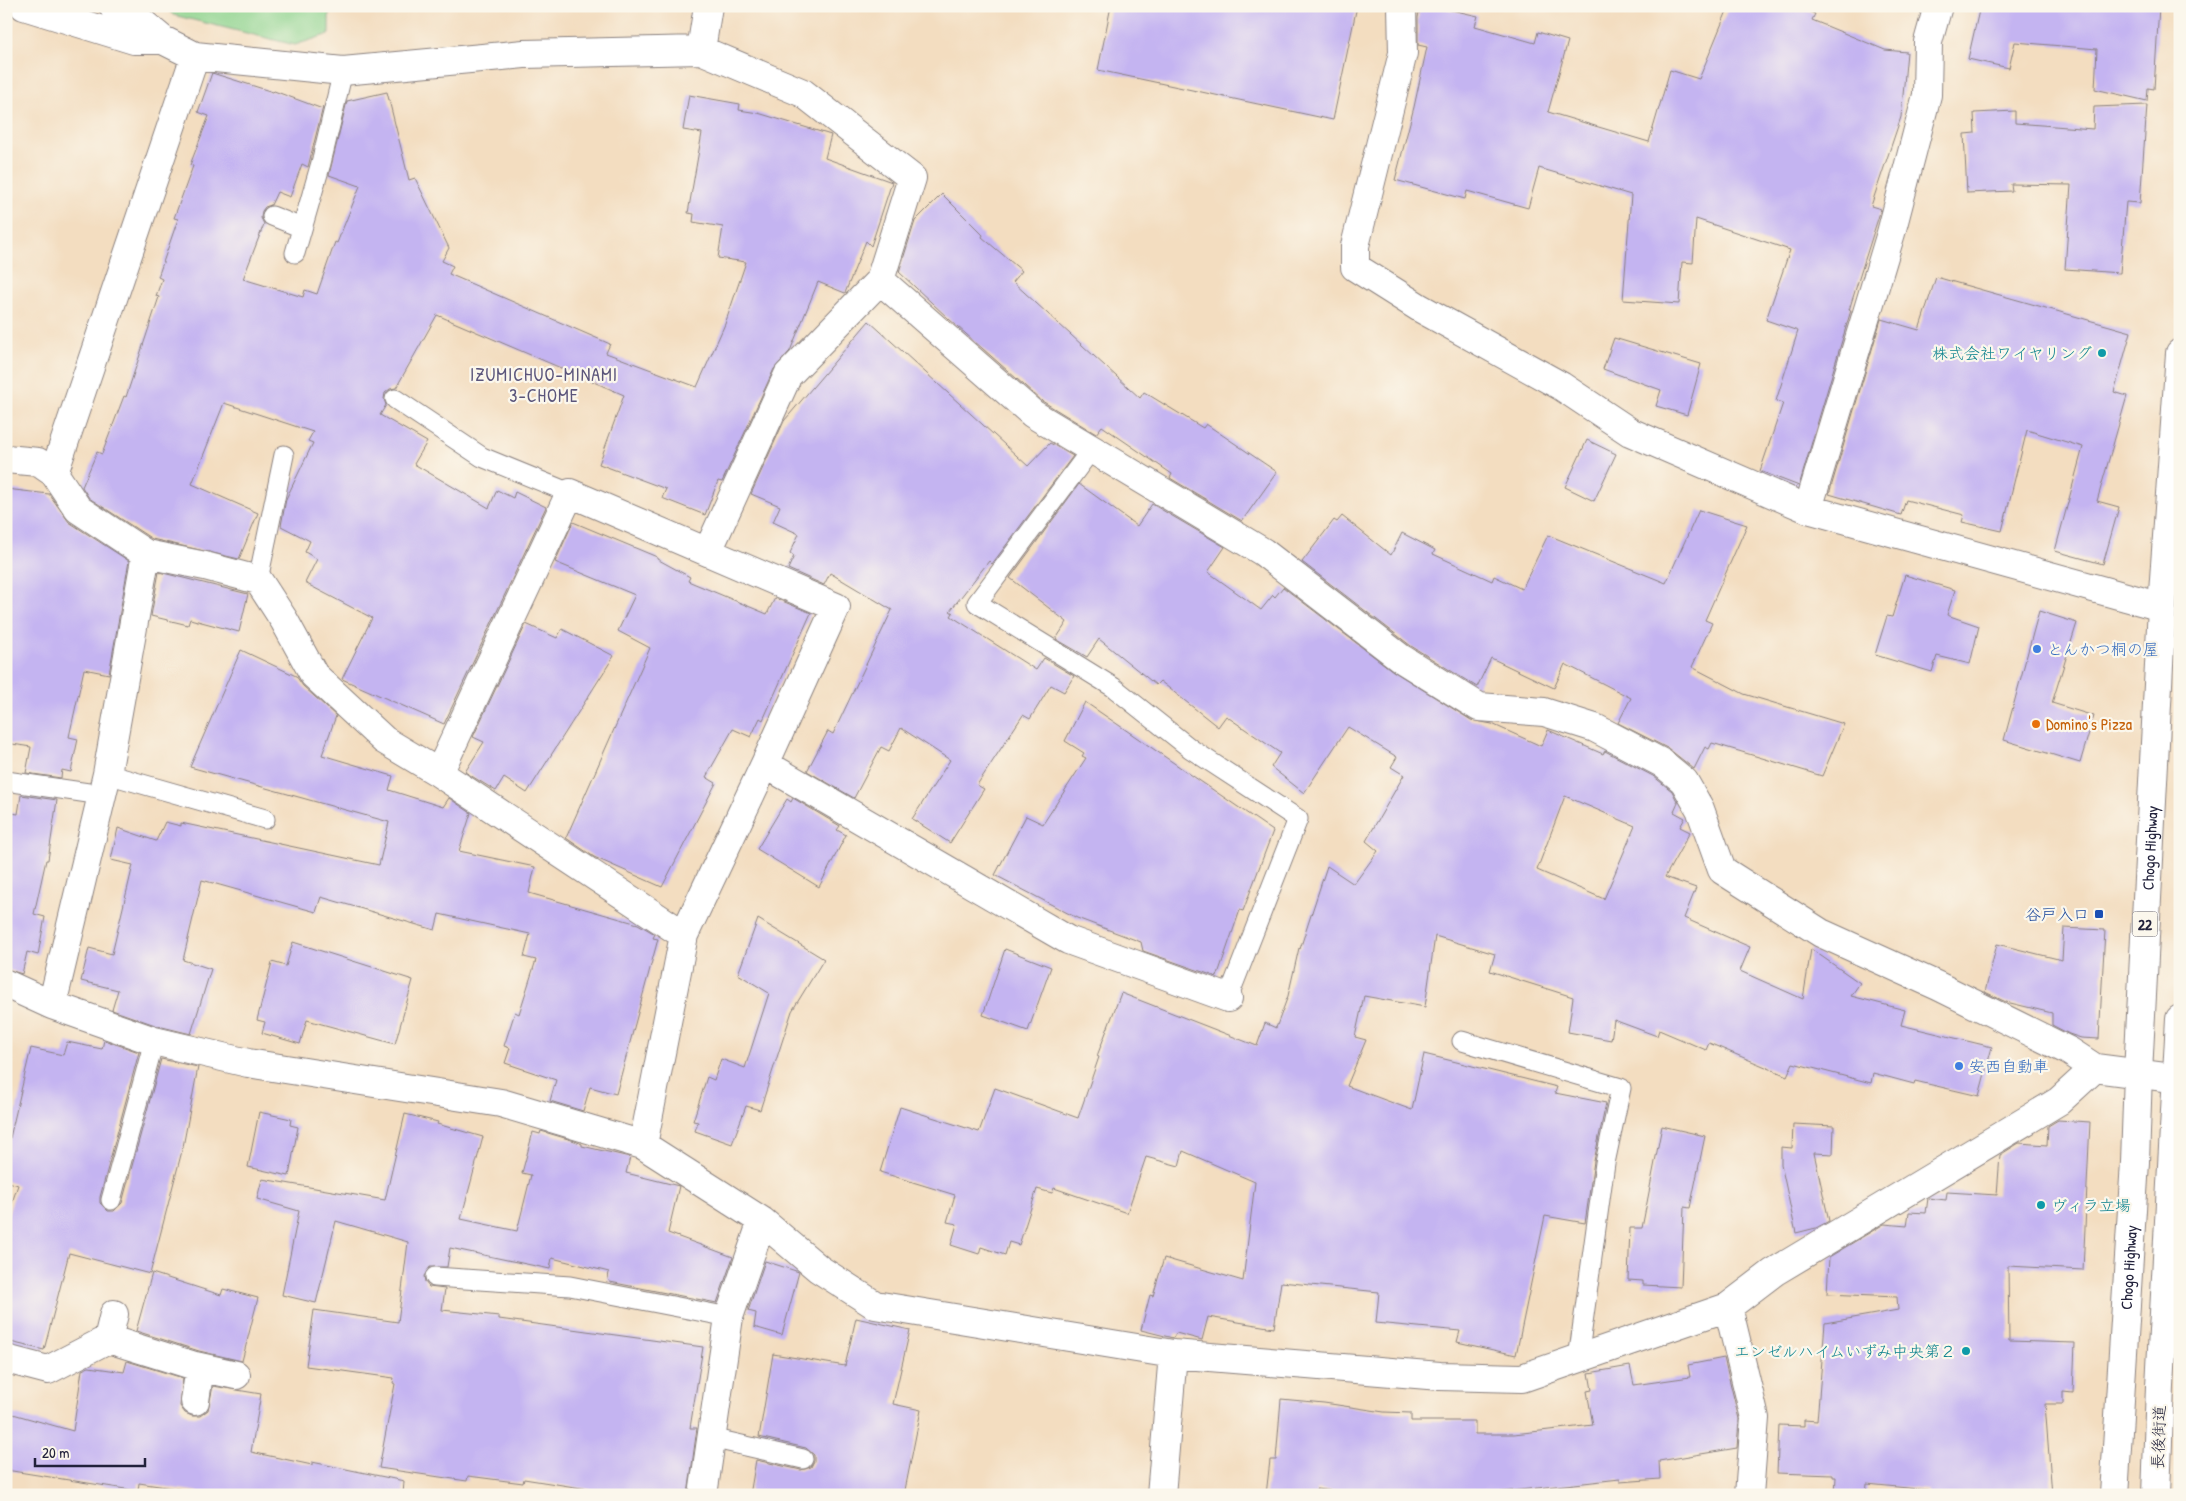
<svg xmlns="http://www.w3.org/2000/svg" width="2186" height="1501" font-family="'Patrick Hand','Klee One',sans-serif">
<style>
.green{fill:#8dd38d;stroke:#587a64}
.building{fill:#c4b4f1;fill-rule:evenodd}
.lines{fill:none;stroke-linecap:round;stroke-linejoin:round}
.service-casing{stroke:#8a807e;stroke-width:21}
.minor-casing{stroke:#8a807e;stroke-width:30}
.primary-casing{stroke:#8a807e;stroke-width:30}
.service{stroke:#fff;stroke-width:19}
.minor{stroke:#fff;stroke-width:28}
.primary{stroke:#fff;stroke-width:28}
.culture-dot{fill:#0f9aa8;stroke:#fbf7ec;stroke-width:2}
.shop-dot{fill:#3f7fe0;stroke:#fbf7ec;stroke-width:2}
.food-dot{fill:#e8710a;stroke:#fbf7ec;stroke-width:2}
.transit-dot{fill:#1a4fb4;stroke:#fbf7ec;stroke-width:2}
.labels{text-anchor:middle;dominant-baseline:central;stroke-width:4.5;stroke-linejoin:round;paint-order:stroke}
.shield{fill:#fbf7ec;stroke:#636270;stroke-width:1}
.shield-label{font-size:15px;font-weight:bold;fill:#22223b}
.culture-label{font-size:16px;fill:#0d838f;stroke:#fbf7ec;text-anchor:end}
.shop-label{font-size:16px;fill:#366cbe;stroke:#fbf7ec;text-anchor:start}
.food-label{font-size:16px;fill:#c56008;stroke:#fbf7ec;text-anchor:start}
.street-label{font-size:16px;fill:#22223b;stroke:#fbf7ec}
.transit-label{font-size:16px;fill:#164399;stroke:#fbf7ec;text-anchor:end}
.neighbourhood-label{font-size:18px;letter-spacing:1px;fill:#5b557b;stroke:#fbf7ec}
</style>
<rect width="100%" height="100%" fill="#fbf7ec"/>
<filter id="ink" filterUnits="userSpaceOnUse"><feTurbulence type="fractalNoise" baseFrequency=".02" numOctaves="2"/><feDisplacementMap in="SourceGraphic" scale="10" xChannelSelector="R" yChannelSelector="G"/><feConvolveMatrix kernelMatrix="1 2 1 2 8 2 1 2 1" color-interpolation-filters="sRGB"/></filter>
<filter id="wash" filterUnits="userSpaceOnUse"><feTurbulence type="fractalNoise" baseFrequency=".0096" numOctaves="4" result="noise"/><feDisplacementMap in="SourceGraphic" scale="20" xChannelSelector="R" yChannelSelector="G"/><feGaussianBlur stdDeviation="1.12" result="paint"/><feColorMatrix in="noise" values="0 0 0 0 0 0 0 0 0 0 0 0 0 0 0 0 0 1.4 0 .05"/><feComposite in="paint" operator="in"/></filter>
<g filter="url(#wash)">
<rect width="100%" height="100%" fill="#f3ddc0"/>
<!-- green -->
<path class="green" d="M 164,6 L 329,6 L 329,34 L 295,45 L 173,15 Z"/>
<g id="blocks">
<!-- building -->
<path class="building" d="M 1111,6 L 1357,6 L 1333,120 L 1098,70 Z
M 1420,6 L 1434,6 L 1478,16 L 1475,26 L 1535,43 L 1538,32 L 1568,41 L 1548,112 L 1649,142 L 1670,70 L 1699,79 L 1729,6 L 1797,6 L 1815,14 L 1812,20 L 1885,50 L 1907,52 L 1901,117 L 1871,206 L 1881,209 L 1849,310 L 1851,310 L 1799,486 L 1760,471 L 1783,403 L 1776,401 L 1798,331 L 1766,320 L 1790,250 L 1696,219 L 1693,263 L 1682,262 L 1679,304 L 1623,300 L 1631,195 L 1539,168 L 1528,208 L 1467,191 L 1465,199 L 1395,180 L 1414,107 L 1427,47 L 1418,45 L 1418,18 Z
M 1980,6 L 2159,6 L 2154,89 L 2148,88 L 2147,101 L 2095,89 L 2097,49 L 2015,42 L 2009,68 L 1968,59 Z
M 212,73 L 273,92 L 274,91 L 320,108 L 323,107 L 308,167 L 302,164 L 290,197 L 277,192 L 271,205 L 265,207 L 262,211 L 261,218 L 264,224 L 243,279 L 303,297 L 305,290 L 317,294 L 335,242 L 337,243 L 360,186 L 329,175 L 347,101 L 387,92 L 409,180 L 415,178 L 449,248 L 442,261 L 453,266 L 449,274 L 610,344 L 606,353 L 697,387 L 725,324 L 746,262 L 718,258 L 723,227 L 693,222 L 694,214 L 688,213 L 702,133 L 683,130 L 689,95 L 740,104 L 739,110 L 758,113 L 831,135 L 825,158 L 892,182 L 871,246 L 866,241 L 845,293 L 818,282 L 790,351 L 774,369 L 722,482 L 718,481 L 705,515 L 662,498 L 666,489 L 599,464 L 624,395 L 437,315 L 396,388 L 390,389 L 385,393 L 384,399 L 386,405 L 380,415 L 427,442 L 414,464 L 489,508 L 497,490 L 513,498 L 515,492 L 546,507 L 444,724 L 342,679 L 372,618 L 305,583 L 317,559 L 305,552 L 310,541 L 281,526 L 286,499 L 313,443 L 308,441 L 313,432 L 224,403 L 192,484 L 258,513 L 239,559 L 152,539 L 89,498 L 82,487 L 97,452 L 102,454 L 124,396 L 126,397 L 159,297 L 156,296 L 162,279 L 158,277 L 178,219 L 174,218 L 193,166 L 190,165 L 209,116 L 198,112 Z
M 2147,105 L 2140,203 L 2126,202 L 2120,273 L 2065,269 L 2071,185 L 2011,184 L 2012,191 L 1967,193 L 1964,134 L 1975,133 L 1974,113 L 2015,111 L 2015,123 L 2093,129 L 2094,107 Z
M 942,194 L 983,235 L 982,237 L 1022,271 L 1013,282 L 1140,398 L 1144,392 L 1203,428 L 1206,424 L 1277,472 L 1242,521 L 1170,478 L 1172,474 L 1102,426 L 1096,434 L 1042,401 L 949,319 L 899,272 L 915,221 Z
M 1936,277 L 2131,332 L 2114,392 L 2127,396 L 2097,501 L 2119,507 L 2103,564 L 2055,551 L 2083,447 L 2027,430 L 2002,531 L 1962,522 L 1964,515 L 1906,500 L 1901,515 L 1829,494 L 1881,319 L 1919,330 Z
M 869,321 L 1028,466 L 1050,443 L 1073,456 L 992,564 L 989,561 L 950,611 L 953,613 L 951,616 L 1036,670 L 1044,658 L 1074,676 L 1064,692 L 1051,685 L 1030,719 L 1023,715 L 977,785 L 984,789 L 950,843 L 912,819 L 950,760 L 901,728 L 889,751 L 881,747 L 854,798 L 807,771 L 828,731 L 833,734 L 892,610 L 830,573 L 824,585 L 788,569 L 794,556 L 790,553 L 799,534 L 773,522 L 780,506 L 751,494 L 784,421 Z
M 1614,338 L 1701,364 L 1687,415 L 1656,406 L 1661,390 L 1603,369 Z
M 1587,440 L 1616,454 L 1594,501 L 1565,487 Z
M 1079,484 L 1137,526 L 1152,504 L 1225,547 L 1208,572 L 1261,610 L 1273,595 L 1275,597 L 1283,587 L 1393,671 L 1471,720 L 1492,724 L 1541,746 L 1548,730 L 1603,754 L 1605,751 L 1653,776 L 1672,791 L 1678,803 L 1674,812 L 1685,818 L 1680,827 L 1690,832 L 1665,877 L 1696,888 L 1684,918 L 1750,947 L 1740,971 L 1803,999 L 1811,949 L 1860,983 L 1851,996 L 1905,1010 L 1901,1025 L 1992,1047 L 1979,1096 L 1915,1081 L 1914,1084 L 1873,1073 L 1871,1083 L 1793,1063 L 1787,1076 L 1709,1043 L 1706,1050 L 1659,1030 L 1657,1036 L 1614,1020 L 1611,1040 L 1568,1032 L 1573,997 L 1490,971 L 1495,954 L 1435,936 L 1425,1007 L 1364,996 L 1355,1037 L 1366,1040 L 1347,1086 L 1412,1110 L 1424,1054 L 1557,1087 L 1555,1093 L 1606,1103 L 1594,1161 L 1585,1223 L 1545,1216 L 1516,1355 L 1457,1342 L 1460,1331 L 1376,1323 L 1379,1292 L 1281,1282 L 1274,1328 L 1208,1317 L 1202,1340 L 1176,1333 L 1173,1338 L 1141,1330 L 1150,1295 L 1153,1296 L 1164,1258 L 1243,1281 L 1255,1182 L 1183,1151 L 1179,1166 L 1146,1157 L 1127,1213 L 1054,1188 L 1052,1193 L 1037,1189 L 1019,1245 L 1009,1242 L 1005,1255 L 981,1247 L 979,1254 L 951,1245 L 957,1224 L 947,1222 L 955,1195 L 880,1172 L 900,1107 L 979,1132 L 995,1088 L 1078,1118 L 1099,1057 L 1097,1056 L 1121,993 L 1257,1046 L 1265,1023 L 1276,1028 L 1288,996 L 1299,948 L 1300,949 L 1327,866 L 1354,884 L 1378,851 L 1366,841 L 1404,775 L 1391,767 L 1397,757 L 1348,727 L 1304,793 L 1271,767 L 1280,753 L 1226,716 L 1218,727 L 1160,681 L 1156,685 L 1099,639 L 1087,657 L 1056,639 L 1067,622 L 1010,578 ZM 1565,796 L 1635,826 L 1604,899 L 1537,870 Z
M 6,489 L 49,494 L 69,522 L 129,561 L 109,674 L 84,669 L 69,737 L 78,739 L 71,772 L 62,770 L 61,778 L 26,773 L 31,747 L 6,743 Z
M 1699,510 L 1747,525 L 1705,620 L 1712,623 L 1692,667 L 1744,694 L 1844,724 L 1822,776 L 1712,743 L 1709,749 L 1705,747 L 1694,769 L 1669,749 L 1618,723 L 1631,698 L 1565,664 L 1554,688 L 1491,658 L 1477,687 L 1411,646 L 1302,562 L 1334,520 L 1337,522 L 1342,516 L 1391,555 L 1402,533 L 1435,550 L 1433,554 L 1492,581 L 1494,576 L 1522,589 L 1548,535 L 1666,583 Z
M 573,522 L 657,557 L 657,559 L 690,577 L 688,581 L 767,614 L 775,598 L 811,613 L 763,720 L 760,718 L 751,737 L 733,729 L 706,777 L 716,783 L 662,887 L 594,857 L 566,838 L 650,648 L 618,631 L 635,595 L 555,562 Z
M 159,572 L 248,594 L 239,632 L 190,619 L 188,625 L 151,616 Z
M 1905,575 L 1955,590 L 1947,615 L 1979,626 L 1970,664 L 1937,656 L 1932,672 L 1875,655 L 1887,616 L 1892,617 Z
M 2039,611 L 2077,623 L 2052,703 L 2094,716 L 2080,763 L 2004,740 Z
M 526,624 L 557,638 L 562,629 L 614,656 L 527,793 L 504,778 L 496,791 L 465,772 L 484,742 L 473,737 Z
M 241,650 L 296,676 L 303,686 L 336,716 L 322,755 L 393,776 L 389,790 L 443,807 L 449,798 L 471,813 L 459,851 L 535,867 L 529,893 L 638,924 L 655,934 L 653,938 L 658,939 L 616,1094 L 590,1087 L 583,1111 L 550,1101 L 556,1080 L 505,1063 L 510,1048 L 504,1046 L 515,1012 L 519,1014 L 536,960 L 524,957 L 530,934 L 439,914 L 435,930 L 321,897 L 316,912 L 202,880 L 183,960 L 211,969 L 191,1034 L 158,1026 L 112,1010 L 118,990 L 81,981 L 89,948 L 112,954 L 133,865 L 111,860 L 118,828 L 156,841 L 165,822 L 181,826 L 181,823 L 379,865 L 389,822 L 190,767 Z
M 1085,702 L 1273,831 L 1243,911 L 1240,910 L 1217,977 L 1143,951 L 1141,942 L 1077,918 L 995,875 L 1026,816 L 1043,824 L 1086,758 L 1082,756 L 1084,753 L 1065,741 Z
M 21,795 L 57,800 L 48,860 L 46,860 L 34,914 L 45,917 L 38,955 L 27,952 L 22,974 L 6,969 L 6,812 L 18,814 Z
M 793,798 L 840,826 L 837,830 L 846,835 L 819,887 L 757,849 L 787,799 L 791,802 Z
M 758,919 L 824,959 L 792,1011 L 760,1110 L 746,1106 L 732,1144 L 695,1131 L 698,1122 L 693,1121 L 707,1077 L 714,1080 L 721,1059 L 745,1068 L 769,993 L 738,974 Z
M 2064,928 L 2105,930 L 2099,1039 L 2081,1038 L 2069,1034 L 2052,1025 L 2052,1013 L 2006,1002 L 1985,992 L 1997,944 L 2062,960 Z
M 293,942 L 413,980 L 395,1044 L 307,1020 L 300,1044 L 262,1033 L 265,1022 L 257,1020 L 272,962 L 286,966 Z
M 1005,949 L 1051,967 L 1028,1031 L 983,1015 Z
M 104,1040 L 139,1052 L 100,1197 L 100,1203 L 108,1211 L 114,1211 L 122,1203 L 161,1059 L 198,1067 L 183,1147 L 150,1274 L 69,1253 L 44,1350 L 6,1341 L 6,1220 L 18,1185 L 6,1181 L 6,1155 L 31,1048 L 63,1055 L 67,1042 L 102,1049 Z
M 259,1112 L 291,1119 L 290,1125 L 298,1127 L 289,1176 L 248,1167 Z
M 405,1114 L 438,1122 L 437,1124 L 483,1137 L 461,1219 L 517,1231 L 531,1175 L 522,1173 L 533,1132 L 540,1134 L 541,1131 L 575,1141 L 582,1144 L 582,1146 L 630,1157 L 626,1173 L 679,1186 L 668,1233 L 733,1257 L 717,1303 L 610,1282 L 608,1279 L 609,1272 L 552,1258 L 550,1269 L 450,1248 L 447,1267 L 430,1267 L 424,1276 L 425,1282 L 429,1287 L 445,1289 L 442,1310 L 499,1316 L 499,1319 L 703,1347 L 690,1428 L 697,1428 L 688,1495 L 626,1495 L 524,1479 L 523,1483 L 468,1476 L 467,1481 L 379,1468 L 395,1384 L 393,1383 L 394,1378 L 306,1366 L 314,1310 L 398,1322 L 408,1242 L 336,1221 L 316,1303 L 282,1295 L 299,1211 L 257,1199 L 262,1179 L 385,1200 Z
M 2058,1120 L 2090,1122 L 2083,1270 L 2008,1266 L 2009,1341 L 2075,1343 L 2073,1393 L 2063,1392 L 2063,1404 L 2045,1404 L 2052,1495 L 1928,1495 L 1928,1490 L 1867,1484 L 1866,1495 L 1835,1495 L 1836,1477 L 1833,1477 L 1833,1475 L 1777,1473 L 1779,1425 L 1804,1426 L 1804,1420 L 1817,1421 L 1825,1323 L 1898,1310 L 1897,1297 L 1827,1294 L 1829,1257 L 1884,1224 L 1907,1226 L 1909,1212 L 1926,1213 L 1928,1198 L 1946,1200 L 1947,1192 L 1997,1195 L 2000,1155 L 2019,1143 L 2047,1145 L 2048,1126 Z
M 1793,1124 L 1834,1126 L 1833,1154 L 1814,1153 L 1829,1221 L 1816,1228 L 1796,1233 L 1781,1164 L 1781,1147 L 1792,1148 Z
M 1662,1126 L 1705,1136 L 1690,1208 L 1684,1207 L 1681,1287 L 1643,1285 L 1643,1281 L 1628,1280 L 1630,1228 L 1642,1228 Z
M 765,1261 L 799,1272 L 782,1335 L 754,1327 L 756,1313 L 748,1311 Z
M 152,1273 L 221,1295 L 223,1289 L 258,1298 L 242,1361 L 199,1351 L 136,1331 Z
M 856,1318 L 910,1330 L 893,1404 L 921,1410 L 904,1495 L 750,1495 L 756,1460 L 801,1470 L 811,1467 L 814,1461 L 814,1455 L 806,1448 L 759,1437 L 773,1354 L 845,1366 Z
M 1724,1358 L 1739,1419 L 1737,1448 L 1659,1461 L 1660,1479 L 1620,1482 L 1620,1479 L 1492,1493 L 1492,1495 L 1368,1495 L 1316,1489 L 1316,1495 L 1266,1495 L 1270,1460 L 1276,1460 L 1281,1399 L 1324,1403 L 1384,1412 L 1411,1413 L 1411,1421 L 1475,1421 L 1475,1434 L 1514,1434 L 1593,1425 L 1587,1391 L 1592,1390 L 1589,1373 L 1630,1366 L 1634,1385 L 1690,1377 L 1688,1365 Z
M 127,1361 L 183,1378 L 180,1406 L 185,1413 L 192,1416 L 200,1416 L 208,1410 L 213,1386 L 261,1394 L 251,1452 L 312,1465 L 312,1462 L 404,1481 L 403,1495 L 199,1495 L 199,1492 L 139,1483 L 138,1491 L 6,1470 L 6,1412 L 73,1431 L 82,1370 L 89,1367 L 124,1372 Z"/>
</g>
</g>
<g filter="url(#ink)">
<use href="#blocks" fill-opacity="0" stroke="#8a807e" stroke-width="1"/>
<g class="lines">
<defs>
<path id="service" d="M 272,216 L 302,228
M 295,253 L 321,163 L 343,71
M 395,399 L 482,457 L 570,493
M 1091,450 L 977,603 L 1113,687 L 1191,749 L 1298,819 L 1228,998
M 258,580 L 284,455
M 107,774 L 265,819
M 6,781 L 102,795
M 1462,1041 L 1621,1088 L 1605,1163 L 1578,1359
M 111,1200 L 154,1041
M 435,1277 L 570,1286 L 729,1317
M 711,1438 L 803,1459"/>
<path id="minor" d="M 24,6 L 134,40 L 163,40 L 195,56
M 113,6 L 133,15 L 163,40
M 1402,6 L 1403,53 L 1355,246 L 1355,267 L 1420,308 L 1561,386 L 1630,432 L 1808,509 L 2162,607
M 701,50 L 708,6
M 6,459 L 38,462 L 54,473 L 78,509 L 146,554 L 205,566 L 258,580 L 284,620 L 314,675 L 384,740 L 439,773 L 684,935
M 54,473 L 195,56 L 343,71 L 524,54 L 701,50 L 803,93 L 912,178 L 880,280
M 1808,509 L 1891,233 L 1927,95 L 1928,42 L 1938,6
M 708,551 L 788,375 L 880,280 L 1033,414 L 1263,552 L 1402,659 L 1479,707 L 1544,712 L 1595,728 L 1662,763 L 1684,781 L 1700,809 L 1722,870 L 1821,933 L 1938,986 L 2069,1051 L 2095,1068
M 439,773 L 570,493 L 836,607 L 765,764
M 6,984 L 52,1005 L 154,1041 L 248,1063 L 501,1103 L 643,1145 L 762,1221 L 819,1269 L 875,1305 L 1173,1354 L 1440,1376 L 1522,1378 L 1728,1307 L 1774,1272 L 2059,1101 L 2095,1068 L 2180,1079
M 52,1005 L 107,774 L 146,554
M 643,1145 L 684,935 L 765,764 L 1068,940 L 1228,998
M 1728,1307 L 1755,1418 L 1749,1495
M 108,1339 L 114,1314
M 6,1359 L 48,1370 L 108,1339 L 195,1366 L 236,1375
M 195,1401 L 200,1367
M 703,1495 L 729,1317 L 762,1221
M 1161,1495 L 1173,1354"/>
<g id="primary">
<path id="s1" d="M 2114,1495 L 2135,1162 L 2138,1073 L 2162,607 L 2180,353"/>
<path d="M 2156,1495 L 2160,1386 L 2180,1019"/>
</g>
</defs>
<!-- service casing -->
<use href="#service" class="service-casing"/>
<!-- minor casing -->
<use href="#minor" class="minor-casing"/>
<!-- primary casing -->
<use href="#primary" class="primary-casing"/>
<!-- service -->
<use href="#service" class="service"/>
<!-- minor -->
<use href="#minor" class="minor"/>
<!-- primary -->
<use href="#primary" class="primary"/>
</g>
</g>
<!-- markers -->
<g class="culture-dot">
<circle cx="2102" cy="353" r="5"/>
<circle cx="2041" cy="1205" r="5"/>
<circle cx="1966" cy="1351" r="5"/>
</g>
<g class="shop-dot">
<circle cx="2037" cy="649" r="5"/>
<circle cx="1959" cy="1066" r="5"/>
</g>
<circle class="food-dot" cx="2036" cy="724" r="5"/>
<rect class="transit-dot" x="2094" y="909" width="10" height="10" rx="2.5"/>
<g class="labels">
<!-- shield labels -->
<rect class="shield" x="2132.5" y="911.5" width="25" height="25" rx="4"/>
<g class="shield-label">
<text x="2145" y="924">22</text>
</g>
<!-- culture labels -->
<g class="culture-label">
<text x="2092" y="353">株式会社ワイヤリング</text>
<text x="2051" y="1205" text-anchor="start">ヴィラ立場</text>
<text x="1956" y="1351">エンゼルハイムいずみ中央第２</text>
</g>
<!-- shop labels -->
<g class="shop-label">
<text x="2047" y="649">とんかつ桐の屋</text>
<text x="1969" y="1066">安西自動車</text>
</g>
<!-- food labels -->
<g class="food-label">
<text x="2046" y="724">Domino's Pizza</text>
</g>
<!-- street labels -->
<g class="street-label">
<text stroke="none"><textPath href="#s1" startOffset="648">Chogo Highway</textPath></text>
<text stroke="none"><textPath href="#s1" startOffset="228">Chogo Highway</textPath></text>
<text transform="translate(2158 1437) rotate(-88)">長後街道</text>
</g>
<!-- transit labels -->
<g class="transit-label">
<text x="2089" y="914">谷戸入口</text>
</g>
<!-- neighbourhood labels -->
<g class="neighbourhood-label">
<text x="544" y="374">IZUMICHUO-MINAMI<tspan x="544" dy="21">3-CHOME</tspan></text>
</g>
</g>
<!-- margin -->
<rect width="2186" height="1501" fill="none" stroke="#fbf7ec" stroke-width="25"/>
<!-- scale -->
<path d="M35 1458v8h110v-8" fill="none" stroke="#22223b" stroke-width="2.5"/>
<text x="42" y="1458" font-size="15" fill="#22223b" stroke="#fbf7ec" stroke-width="4" paint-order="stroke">20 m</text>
</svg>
